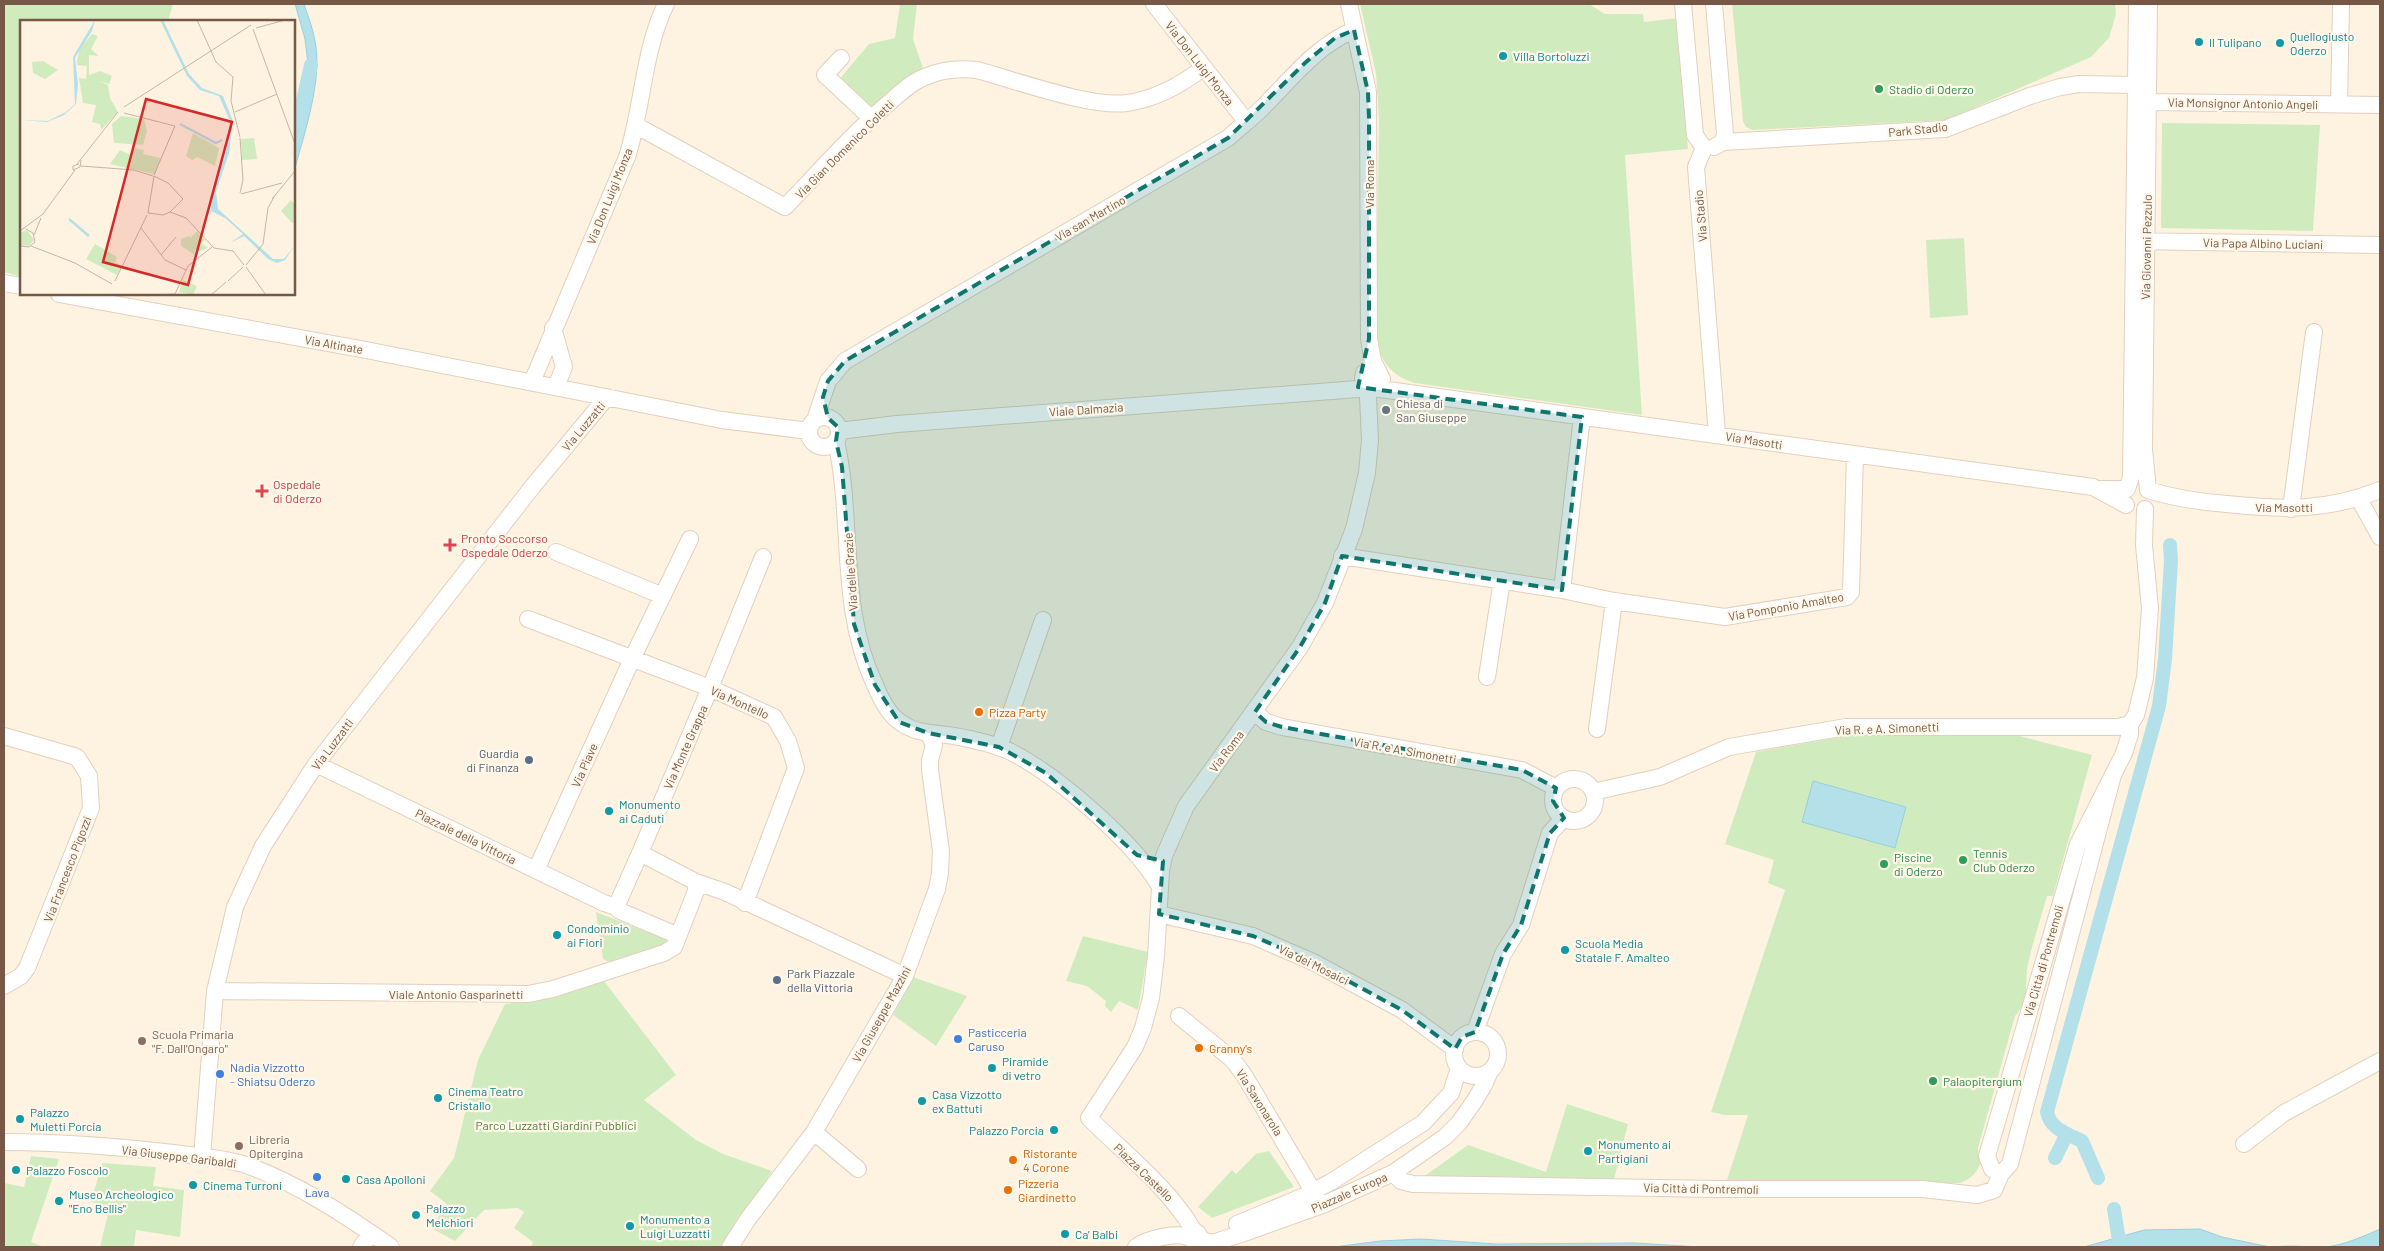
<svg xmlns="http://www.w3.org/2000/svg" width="2384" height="1251" font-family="Barlow,sans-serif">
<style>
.green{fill:#d0ecbe}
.water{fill:#b4e0e9;stroke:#99d0db}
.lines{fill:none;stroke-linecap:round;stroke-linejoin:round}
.canal{stroke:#b4e0e9;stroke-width:14}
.minor-casing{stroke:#e3cfbc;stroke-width:18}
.minor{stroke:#fff;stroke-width:16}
.marked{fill:#0f766e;fill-opacity:0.2;stroke:#0f766e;stroke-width:4;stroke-dasharray:10 6;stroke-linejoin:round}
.culture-dot{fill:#0f9aa8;stroke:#fff7e9;stroke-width:2}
.leisure-dot{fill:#2e9e5b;stroke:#fff7e9;stroke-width:2}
.worship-dot{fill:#6b7280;stroke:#fff7e9;stroke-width:2}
.health-dot{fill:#e0444e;stroke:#fff7e9;stroke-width:2}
.food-dot{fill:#e8710a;stroke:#fff7e9;stroke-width:2}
.service-dot{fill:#5c6f8a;stroke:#fff7e9;stroke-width:2}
.shop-dot{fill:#3f7fe0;stroke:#fff7e9;stroke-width:2}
.education-dot{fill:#8d6e63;stroke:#fff7e9;stroke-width:2}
.labels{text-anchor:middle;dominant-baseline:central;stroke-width:4.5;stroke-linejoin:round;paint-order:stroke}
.culture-label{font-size:12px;fill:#0d838f;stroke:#fff7e9;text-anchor:start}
.street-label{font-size:12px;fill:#775846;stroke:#fff7e9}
.leisure-label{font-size:12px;fill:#27864d;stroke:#fff7e9;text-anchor:start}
.worship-label{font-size:12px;fill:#5b616d;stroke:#fff7e9;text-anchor:start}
.health-label{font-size:12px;fill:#be3a42;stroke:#fff7e9;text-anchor:start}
.food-label{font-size:12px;fill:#c56008;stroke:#fff7e9;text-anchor:start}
.service-label{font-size:12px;fill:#4e5e75;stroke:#fff7e9;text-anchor:end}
.shop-label{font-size:12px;fill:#366cbe;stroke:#fff7e9;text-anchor:start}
.education-label{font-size:12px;fill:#785e54;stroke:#fff7e9;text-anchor:start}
.park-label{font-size:12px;fill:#4e7e3d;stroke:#fff7e9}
.inset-river{fill:none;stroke:#b4e0e9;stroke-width:2.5}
.inset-road{fill:none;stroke:#c8b5a3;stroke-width:1}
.view{fill:#d62828;fill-opacity:0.15;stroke:#d62828;stroke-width:2.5}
.inset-edge{fill:none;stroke:#775846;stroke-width:2.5}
</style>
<rect width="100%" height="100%" fill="#fef3e1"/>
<!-- green -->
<path class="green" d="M 4,4 L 173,4 L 168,21 L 21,21 L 21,277 L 4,272 Z
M 900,4 L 917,4 L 913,39 L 923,68 L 899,85 L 871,111 L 840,82 L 842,76 L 869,44 L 895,38 Z
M 1360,4 L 1589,4 L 1605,14 L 1643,14 L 1644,22 L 1678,18 L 1688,149 L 1625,155 L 1642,415 L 1415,383 C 1391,376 1380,361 1376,337 L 1379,120 L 1376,73 Z
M 1732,4 L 2115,4 L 2116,14 L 2109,38 L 2091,57 L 1946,120 L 1753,130 L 1746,127 L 1743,121 Z
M 2162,123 L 2320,125 L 2313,231 L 2161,228 Z
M 1964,238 L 1968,315 L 1930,318 L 1926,240 Z
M 1905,729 L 2008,733 L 2092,755 L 2053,896 L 2047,896 C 2041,918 2033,941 2028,964 C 2024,981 2031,1000 2015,1016 L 1978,1148 L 1978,1154 L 1981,1161 C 1978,1172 1971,1179 1960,1183 L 1726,1183 L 1748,1115 L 1725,1115 L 1711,1112 L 1785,890 L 1768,883 L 1774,860 L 1725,844 L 1756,752 L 1846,736 Z
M 596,912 L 670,941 L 672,943 L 611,963 L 603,959 Z
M 1083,936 L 1148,952 L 1138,1010 L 1119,1001 L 1111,1012 L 1105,1006 L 1106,1001 L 1087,986 L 1066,981 Z
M 913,977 L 967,996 L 936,1046 L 893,1015 Z
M 604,981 L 676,1075 L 644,1100 L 696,1140 L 723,1154 L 772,1171 L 723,1247 L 531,1247 L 533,1242 L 514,1228 L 524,1212 L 518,1208 L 484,1210 L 455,1241 L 431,1228 L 447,1204 L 430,1191 L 454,1158 L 478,1060 L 505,1004 L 529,1001 Z
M 1567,1104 L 1628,1124 L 1612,1187 L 1419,1180 L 1468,1145 L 1546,1172 Z
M 1269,1151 L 1294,1187 L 1212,1218 L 1198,1207 L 1232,1170 L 1236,1174 L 1256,1154 Z
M 31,1156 L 59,1159 L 31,1242 L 42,1246 L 4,1247 L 4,1183 L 24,1187 Z
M 102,1163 L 156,1167 L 153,1186 L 184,1190 L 180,1237 L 136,1230 L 134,1247 L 100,1247 L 110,1206 L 91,1202 Z"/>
<!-- water -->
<path class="water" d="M 295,4 L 304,4 C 308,16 313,29 315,41 C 323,81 304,133 294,172 L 294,134 L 307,91 L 309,72 L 305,39 Z
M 1813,781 L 1906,807 L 1895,848 L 1802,822 Z
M 2200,1229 L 2222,1237 L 2270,1247 L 2084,1247 L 2144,1230 Z
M 2380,1229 L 2380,1247 L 2273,1247 C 2290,1245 2307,1247 2324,1247 C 2342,1246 2364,1236 2380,1229 Z
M 1421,1239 L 1496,1244 L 1635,1243 L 1700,1247 L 1334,1247 L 1380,1241 Z"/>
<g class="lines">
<!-- canal -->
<path class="canal" d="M 294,139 L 311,65
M 2055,1158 L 2067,1134
M 2098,1178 L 2082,1141 C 2068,1134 2050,1129 2047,1112 L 2159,706 L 2165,659 L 2171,561 L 2170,545
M 2114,1209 L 2120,1247"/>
<defs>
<path id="minor" d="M 1154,4 L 1246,121
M 1349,4 L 1368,92 L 1369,339 L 1373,361 L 1382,379 L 1377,387 L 1366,386 L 1363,378 L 1364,373 L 1372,369 L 1378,371
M 1683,4 L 1695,135 L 1704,148
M 1714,4 L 1725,134 L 1723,142 L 1714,147
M 2149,4 L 2144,449 L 2148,490 C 2174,498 2199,502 2227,504 C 2283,510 2327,511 2380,490
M 841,58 L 825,75 L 871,118
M 2148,102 L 2380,105
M 2339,104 L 2341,4
M 637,126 L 785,207 C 820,171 853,133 891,101 C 901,92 912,82 925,77 C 942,69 959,68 977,70 C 1015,80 1090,108 1127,103 C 1155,99 1181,85 1203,68
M 1723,142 L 1945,129 L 2030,96 L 2060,87 L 2079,84 L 2136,85
M 1704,148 L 1696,167 L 1717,434
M 2135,241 L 2380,245
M 4,283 L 21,286
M 59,294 L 366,350 L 722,420 L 809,431
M 553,328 L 564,367 L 556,387
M 532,382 L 627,157 C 643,107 643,51 666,4
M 1373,388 L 2093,487 L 2126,505
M 1582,417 L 1562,590 L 1614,601 L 1597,729
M809 432a15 15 0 1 1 30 0a15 15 0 1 1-30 0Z
M 815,420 L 828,381 L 845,361 L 1228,138 C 1240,127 1252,118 1263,107 C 1292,78 1316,46 1354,30
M 839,431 L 897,424 L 1371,388 L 1368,397 L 1370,440 L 1367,473 L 1354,529 L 1325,603 L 1300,647 L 1186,806 L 1164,856 L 1161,871 L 1156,956 L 1151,998 L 1143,1028 L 1135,1047 L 1089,1118 C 1123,1152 1168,1187 1192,1228 C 1194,1232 1197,1231 1199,1235 L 1195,1241 C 1192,1240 1191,1238 1188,1237 C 1175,1232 1147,1239 1136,1247
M 836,441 C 854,521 838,608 875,685 C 880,697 889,715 900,722 C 915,734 936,733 954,736 C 971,739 993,744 1009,751 C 1057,775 1132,840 1159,885
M 2102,489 L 2127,489 L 2131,477 L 2137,4
M 2359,499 L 2380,537
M 2291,509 L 2314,332
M 556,552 L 663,596
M 1342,556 L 1562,590
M 1614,601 L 1725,617 L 1847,597 L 1851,592 L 1855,455
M 528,619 L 710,688 L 774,717 L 788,741 L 796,768 L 745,903
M 1487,677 L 1502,580
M 1255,712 L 1266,722 L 1282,727 L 1522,770 L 1556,788
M 4,736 L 77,757 L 89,776 L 91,808 L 27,968 L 21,976 L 4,986
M 999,747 L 1043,620
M 316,764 L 604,903 L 616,907
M1553 800a21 21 0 1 1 42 0a21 21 0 1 1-42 0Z
M 1593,792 L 1660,777 L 1729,747 L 1846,727 L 2118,727 L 2130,724
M 640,853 L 710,688 L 763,557
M 536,870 L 632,659 L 690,539
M 696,882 L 725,892 L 905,976
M 1159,914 L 1253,936 L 1313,962 L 1402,1010 L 1455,1049
M 215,991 L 528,994 L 553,989 L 664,953 L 674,947 L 696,891 L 696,882 L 640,853 L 616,907 L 620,911 L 674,934 L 679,933
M 1179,1016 L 1233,1060 L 1244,1075 L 1319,1201
M 1475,1032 L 1503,954 L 1521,925 L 1550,833 L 1564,818
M1454 1054a22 22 0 1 1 44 0a22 22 0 1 1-44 0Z
M 814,1132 L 858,1169
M 4,1142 C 63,1142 123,1147 182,1154 C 203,1157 226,1158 246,1165 C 297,1183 347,1216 391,1247
M 2244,1144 L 2284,1113 L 2380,1061
M 202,1157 L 215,991 L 235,907 L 263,846 L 316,764 L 533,486 L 607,397
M 1393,1173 L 1401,1181 L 1413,1184 L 1718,1189 L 1922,1189 L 1977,1195 L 1994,1190 L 2001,1174 L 2010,1164 L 2113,775
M 2001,1174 L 1992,1169 L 1987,1156 L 2078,844 L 2124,753 L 2130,734 L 2130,724 L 2136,715 L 2145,678 L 2150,608 L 2144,545 L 2145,509
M 1237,1224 L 1302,1197 L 1331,1182 L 1423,1123 L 1451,1093 L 1459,1068
M 1198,1239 L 1212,1243 L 1244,1233 L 1325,1204 L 1393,1173 L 1445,1137 L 1459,1123 L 1475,1100 L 1484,1085 L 1490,1071
M 361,1247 L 371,1233
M 730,1247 L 748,1219 L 814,1132 L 905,976 L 937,889 L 940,873 L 941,851 L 930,770 L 930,760 L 934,745 L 928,733"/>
</defs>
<!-- minor casing -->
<use href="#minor" class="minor-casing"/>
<!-- minor -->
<use href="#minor" class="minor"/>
</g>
<!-- marked area -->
<path class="marked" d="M 1354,30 L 1368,92 L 1369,118 L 1369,339 L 1358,387 L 1582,417 L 1562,590 L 1342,556 L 1325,603 L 1300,647 L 1255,712 L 1266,722 L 1282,727 L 1522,770 L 1556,788 L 1553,801 L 1564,818 L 1550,833 L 1521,925 L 1503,954 L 1475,1032 L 1462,1037 L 1455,1049 L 1402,1010 L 1313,962 L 1253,936 L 1159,914 L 1163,861 L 1137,855 L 1046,773 L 999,747 L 928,733 L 899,722 L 875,685 L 854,624 L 842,467 L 836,441 L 838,427 L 828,418 L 823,397 L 828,381 L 845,361 L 1228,138 L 1306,62 L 1335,38 Z"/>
<!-- markers -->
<g class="culture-dot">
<circle cx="2199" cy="42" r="5"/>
<circle cx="2280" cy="43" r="5"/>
<circle cx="1503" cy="56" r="5"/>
<circle cx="609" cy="811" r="5"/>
<circle cx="557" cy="935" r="5"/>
<circle cx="1565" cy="950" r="5"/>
<circle cx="992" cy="1068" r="5"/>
<circle cx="438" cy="1098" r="5"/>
<circle cx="922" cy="1101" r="5"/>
<circle cx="20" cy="1119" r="5"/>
<circle cx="1054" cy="1130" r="5"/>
<circle cx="1588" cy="1151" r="5"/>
<circle cx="16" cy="1170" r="5"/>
<circle cx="346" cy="1179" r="5"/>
<circle cx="193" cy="1185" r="5"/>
<circle cx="59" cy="1201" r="5"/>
<circle cx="416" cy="1215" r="5"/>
<circle cx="630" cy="1226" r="5"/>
<circle cx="1065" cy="1234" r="5"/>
</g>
<g class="leisure-dot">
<circle cx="1879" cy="89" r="5"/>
<circle cx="1963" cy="860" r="5"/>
<circle cx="1884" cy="864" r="5"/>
<circle cx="1933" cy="1081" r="5"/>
</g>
<circle class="worship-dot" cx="1386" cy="410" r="5"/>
<g class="health-dot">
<path d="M259.5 483.5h5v5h5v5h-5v5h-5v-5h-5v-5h5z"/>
<path d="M447.5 537.5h5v5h5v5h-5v5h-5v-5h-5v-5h5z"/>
</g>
<g class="food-dot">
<circle cx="979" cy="712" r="5"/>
<circle cx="1199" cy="1048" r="5"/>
<circle cx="1013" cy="1160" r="5"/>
<circle cx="1008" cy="1190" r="5"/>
</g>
<g class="service-dot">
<circle cx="529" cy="760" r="5"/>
<circle cx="777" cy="980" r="5"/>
</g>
<g class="shop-dot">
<circle cx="958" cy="1039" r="5"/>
<circle cx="220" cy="1074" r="5"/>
<circle cx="317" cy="1177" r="5"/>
</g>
<g class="education-dot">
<circle cx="142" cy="1041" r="5"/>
<circle cx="239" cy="1146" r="5"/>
</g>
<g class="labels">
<!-- culture labels -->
<g class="culture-label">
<text x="2290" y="36">Quellogiusto<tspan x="2290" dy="14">Oderzo</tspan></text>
<text x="2209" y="42">Il Tulipano</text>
<text x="1513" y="56">Villa Bortoluzzi</text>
<text x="619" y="804">Monumento<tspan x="619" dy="14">ai Caduti</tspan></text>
<text x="567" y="928">Condominio<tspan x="567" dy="14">ai Fiori</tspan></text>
<text x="1575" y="943">Scuola Media<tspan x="1575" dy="14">Statale F. Amalteo</tspan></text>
<text x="1002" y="1061">Piramide<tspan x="1002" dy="14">di vetro</tspan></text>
<text x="448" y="1091">Cinema Teatro<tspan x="448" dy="14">Cristallo</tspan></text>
<text x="932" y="1094">Casa Vizzotto<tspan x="932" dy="14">ex Battuti</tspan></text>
<text x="30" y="1112">Palazzo<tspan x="30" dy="14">Muletti Porcia</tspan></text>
<text x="1044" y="1130" text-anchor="end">Palazzo Porcia</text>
<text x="1598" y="1144">Monumento ai<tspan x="1598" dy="14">Partigiani</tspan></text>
<text x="26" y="1170">Palazzo Foscolo</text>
<text x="356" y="1179">Casa Apolloni</text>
<text x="203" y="1185">Cinema Turroni</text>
<text x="69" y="1194">Museo Archeologico<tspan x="69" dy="14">"Eno Bellis"</tspan></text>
<text x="426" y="1208">Palazzo<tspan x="426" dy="14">Melchiori</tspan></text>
<text x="640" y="1219">Monumento a<tspan x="640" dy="14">Luigi Luzzatti</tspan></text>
<text x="1075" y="1234">Ca' Balbi</text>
</g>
<!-- street labels -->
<g class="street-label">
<text transform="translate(1200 63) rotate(52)">Via Don Luigi Monza</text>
<text transform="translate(2243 103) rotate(1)">Via Monsignor Antonio Angeli</text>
<text transform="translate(1918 129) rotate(-6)">Park Stadio</text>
<text transform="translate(844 149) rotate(-45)">Via Gian Domenico Coletti</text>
<text transform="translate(1369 184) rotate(-90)">Via Roma</text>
<text transform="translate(609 196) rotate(-68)">Via Don Luigi Monza</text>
<text transform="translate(1700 216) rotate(-95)">Via Stadio</text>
<text transform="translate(1090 218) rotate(-30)">Via san Martino</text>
<text transform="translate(2263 243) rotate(1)">Via Papa Albino Luciani</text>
<text transform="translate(2146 247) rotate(-89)">Via Giovanni Pezzulo</text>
<text transform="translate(334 344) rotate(10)">Via Altinate</text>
<text transform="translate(1086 409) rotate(-4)">Viale Dalmazia</text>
<text transform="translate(583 426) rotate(-50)">Via Luzzatti</text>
<text transform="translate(1754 440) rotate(9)">Via Masotti</text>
<text x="2284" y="507">Via Masotti</text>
<text transform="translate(850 572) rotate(-94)">Via delle Grazie</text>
<text transform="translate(1786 606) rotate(-10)">Via Pomponio Amalteo</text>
<text transform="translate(740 702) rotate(24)">Via Montello</text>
<text transform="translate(1887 728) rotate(-2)">Via R. e A. Simonetti</text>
<text transform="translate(332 744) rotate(-53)">Via Luzzatti</text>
<text transform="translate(685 747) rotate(-66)">Via Monte Grappa</text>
<text transform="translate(1405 750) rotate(10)">Via R. e A. Simonetti</text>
<text transform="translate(1226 751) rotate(-53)">Via Roma</text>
<text transform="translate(584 765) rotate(-66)">Via Piave</text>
<text transform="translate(466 836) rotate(26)">Piazzale della Vittoria</text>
<text transform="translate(67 869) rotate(-69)">Via Francesco Pigozzi</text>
<text transform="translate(2043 961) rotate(-74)">Via Città di Pontremoli</text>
<text transform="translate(1314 964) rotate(26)">Via dei Mosaici</text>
<text x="456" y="994">Viale Antonio Gasparinetti</text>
<text transform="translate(881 1014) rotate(-61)">Via Giuseppe Mazzini</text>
<text transform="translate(1260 1102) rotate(58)">Via Savonarola</text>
<text transform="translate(179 1156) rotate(7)">Via Giuseppe Garibaldi</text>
<text transform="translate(1144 1172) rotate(44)">Piazza Castello</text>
<text transform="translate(1701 1188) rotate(1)">Via Città di Pontremoli</text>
<text transform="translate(1349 1192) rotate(-24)">Piazzale Europa</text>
</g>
<!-- leisure labels -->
<g class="leisure-label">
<text x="1889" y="89">Stadio di Oderzo</text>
<text x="1973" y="853">Tennis<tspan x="1973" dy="14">Club Oderzo</tspan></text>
<text x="1894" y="857">Piscine<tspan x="1894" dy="14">di Oderzo</tspan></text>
<text x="1943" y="1081">Palaopitergium</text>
</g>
<!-- worship labels -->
<g class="worship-label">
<text x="1396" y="403">Chiesa di<tspan x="1396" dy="14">San Giuseppe</tspan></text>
</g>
<!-- health labels -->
<g class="health-label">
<text x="273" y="484">Ospedale<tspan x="273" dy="14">di Oderzo</tspan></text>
<text x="461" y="538">Pronto Soccorso<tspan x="461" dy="14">Ospedale Oderzo</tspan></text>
</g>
<!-- food labels -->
<g class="food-label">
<text x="989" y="712">Pizza Party</text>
<text x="1209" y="1048">Granny's</text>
<text x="1023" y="1153">Ristorante<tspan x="1023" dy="14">4 Corone</tspan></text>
<text x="1018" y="1183">Pizzeria<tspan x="1018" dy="14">Giardinetto</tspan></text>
</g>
<!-- service labels -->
<g class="service-label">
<text x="519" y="753">Guardia<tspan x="519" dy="14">di Finanza</tspan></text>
<text x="787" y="973" text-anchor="start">Park Piazzale<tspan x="787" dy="14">della Vittoria</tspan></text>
</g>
<!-- shop labels -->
<g class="shop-label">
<text x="968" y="1032">Pasticceria<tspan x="968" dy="14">Caruso</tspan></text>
<text x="230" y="1067">Nadia Vizzotto<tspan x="230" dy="14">- Shiatsu Oderzo</tspan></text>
<text x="317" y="1192" text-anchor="middle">Lava</text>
</g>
<!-- education labels -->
<g class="education-label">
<text x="152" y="1034">Scuola Primaria<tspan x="152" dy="14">"F. Dall'Ongaro"</tspan></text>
<text x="249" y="1139">Libreria<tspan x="249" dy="14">Opitergina</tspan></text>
</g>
<!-- park labels -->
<g class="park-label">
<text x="556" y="1125">Parco Luzzatti Giardini Pubblici</text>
</g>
</g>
<!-- overview -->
<g transform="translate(20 20)">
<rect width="275" height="275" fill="#fef3e1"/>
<path d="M 72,14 L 78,16 L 71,29 L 79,36 L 69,35 L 69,55 L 80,51 L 92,56 L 89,64 L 79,61 L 88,65 L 90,78 L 98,92 L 81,110 L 80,104 L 72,102 L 76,85 L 63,83 L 59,58 L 66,59 L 67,46 L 57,45 L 57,40 L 60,29 ZM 23,41 L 38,50 L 25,59 L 13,53 L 12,42 ZM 101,96 L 124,99 L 127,111 L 123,125 L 94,123 L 92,104 ZM 173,113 L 199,128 L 195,146 L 177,137 L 172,140 L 166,136 ZM 234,118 L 237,139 L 222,140 L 221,119 ZM 115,128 L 124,130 L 123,134 L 141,138 L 134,154 L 90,144 L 100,130 L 111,135 ZM 271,180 L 275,185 L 275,202 L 272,203 L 261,191 ZM 7,210 L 14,220 L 9,226 L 0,225 L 0,213 ZM 177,211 L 185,220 L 181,223 L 188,228 L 180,231 L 175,229 L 175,235 L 161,226 L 161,219 L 169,216 L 170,218 ZM 75,224 L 97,237 L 95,242 L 102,246 L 97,255 L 66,239 ZM 163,260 L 177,266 L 173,275 L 159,272 Z" fill="#d0ecbe"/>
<path d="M 75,0 L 72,11 L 55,38 L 58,64 L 56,84 L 44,95 L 27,102 L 0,100 L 28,101 L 46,92 L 55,84 L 53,37 ZM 140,0 L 143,0 L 169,54 L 182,68 L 203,76 L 213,101 L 209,133 L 196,172 L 198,189 L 253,239 L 264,239 L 275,225 L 265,240 L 257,243 L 248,239 L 224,216 L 210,223 L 223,214 L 205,198 L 191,191 L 193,171 L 206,131 L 210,101 L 199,76 L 180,70 L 167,56 Z" fill="#b4e0e9"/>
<path class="inset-river" d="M 160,104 L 196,123 L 202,120M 49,199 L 69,216"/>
<path class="inset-road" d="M 177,0 L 196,42 L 213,57 L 211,81 L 220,117M 236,8 L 265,0M 233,9 L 275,124M 104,87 L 231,5M 215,92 L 257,74M 104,93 L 155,106 L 134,155M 220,118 L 223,160 L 220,173M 57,144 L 98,92M 59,144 L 53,146 L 53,150 L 60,147 L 61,140M 61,146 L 114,150 L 133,156M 221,174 L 262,163M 252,179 L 275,151M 150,192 L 166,198 L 194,228 L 213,231 L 224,245M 128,193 L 134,156 L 148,163 L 163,179 L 150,192M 128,193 L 143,195 L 150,192M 121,208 L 145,240 L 166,250M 0,211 L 23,194 L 55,150M 14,215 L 21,198M 0,226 L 9,227 L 15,222 L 13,213 L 6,209M 11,226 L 55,243 L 92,264M 141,235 L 156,217M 226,245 L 243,224 L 248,188 L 254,177M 226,247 L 246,275M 95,261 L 127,195M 208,261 L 223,247M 155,274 L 168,246 L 192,227M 135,275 L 155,274M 191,275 L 206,262"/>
<path class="view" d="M 126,79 L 212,102 L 168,265 L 83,242 Z"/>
<rect width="275" height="275" class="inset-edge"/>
</g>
<!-- border -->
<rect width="2384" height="1251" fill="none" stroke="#775846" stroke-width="10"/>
</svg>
